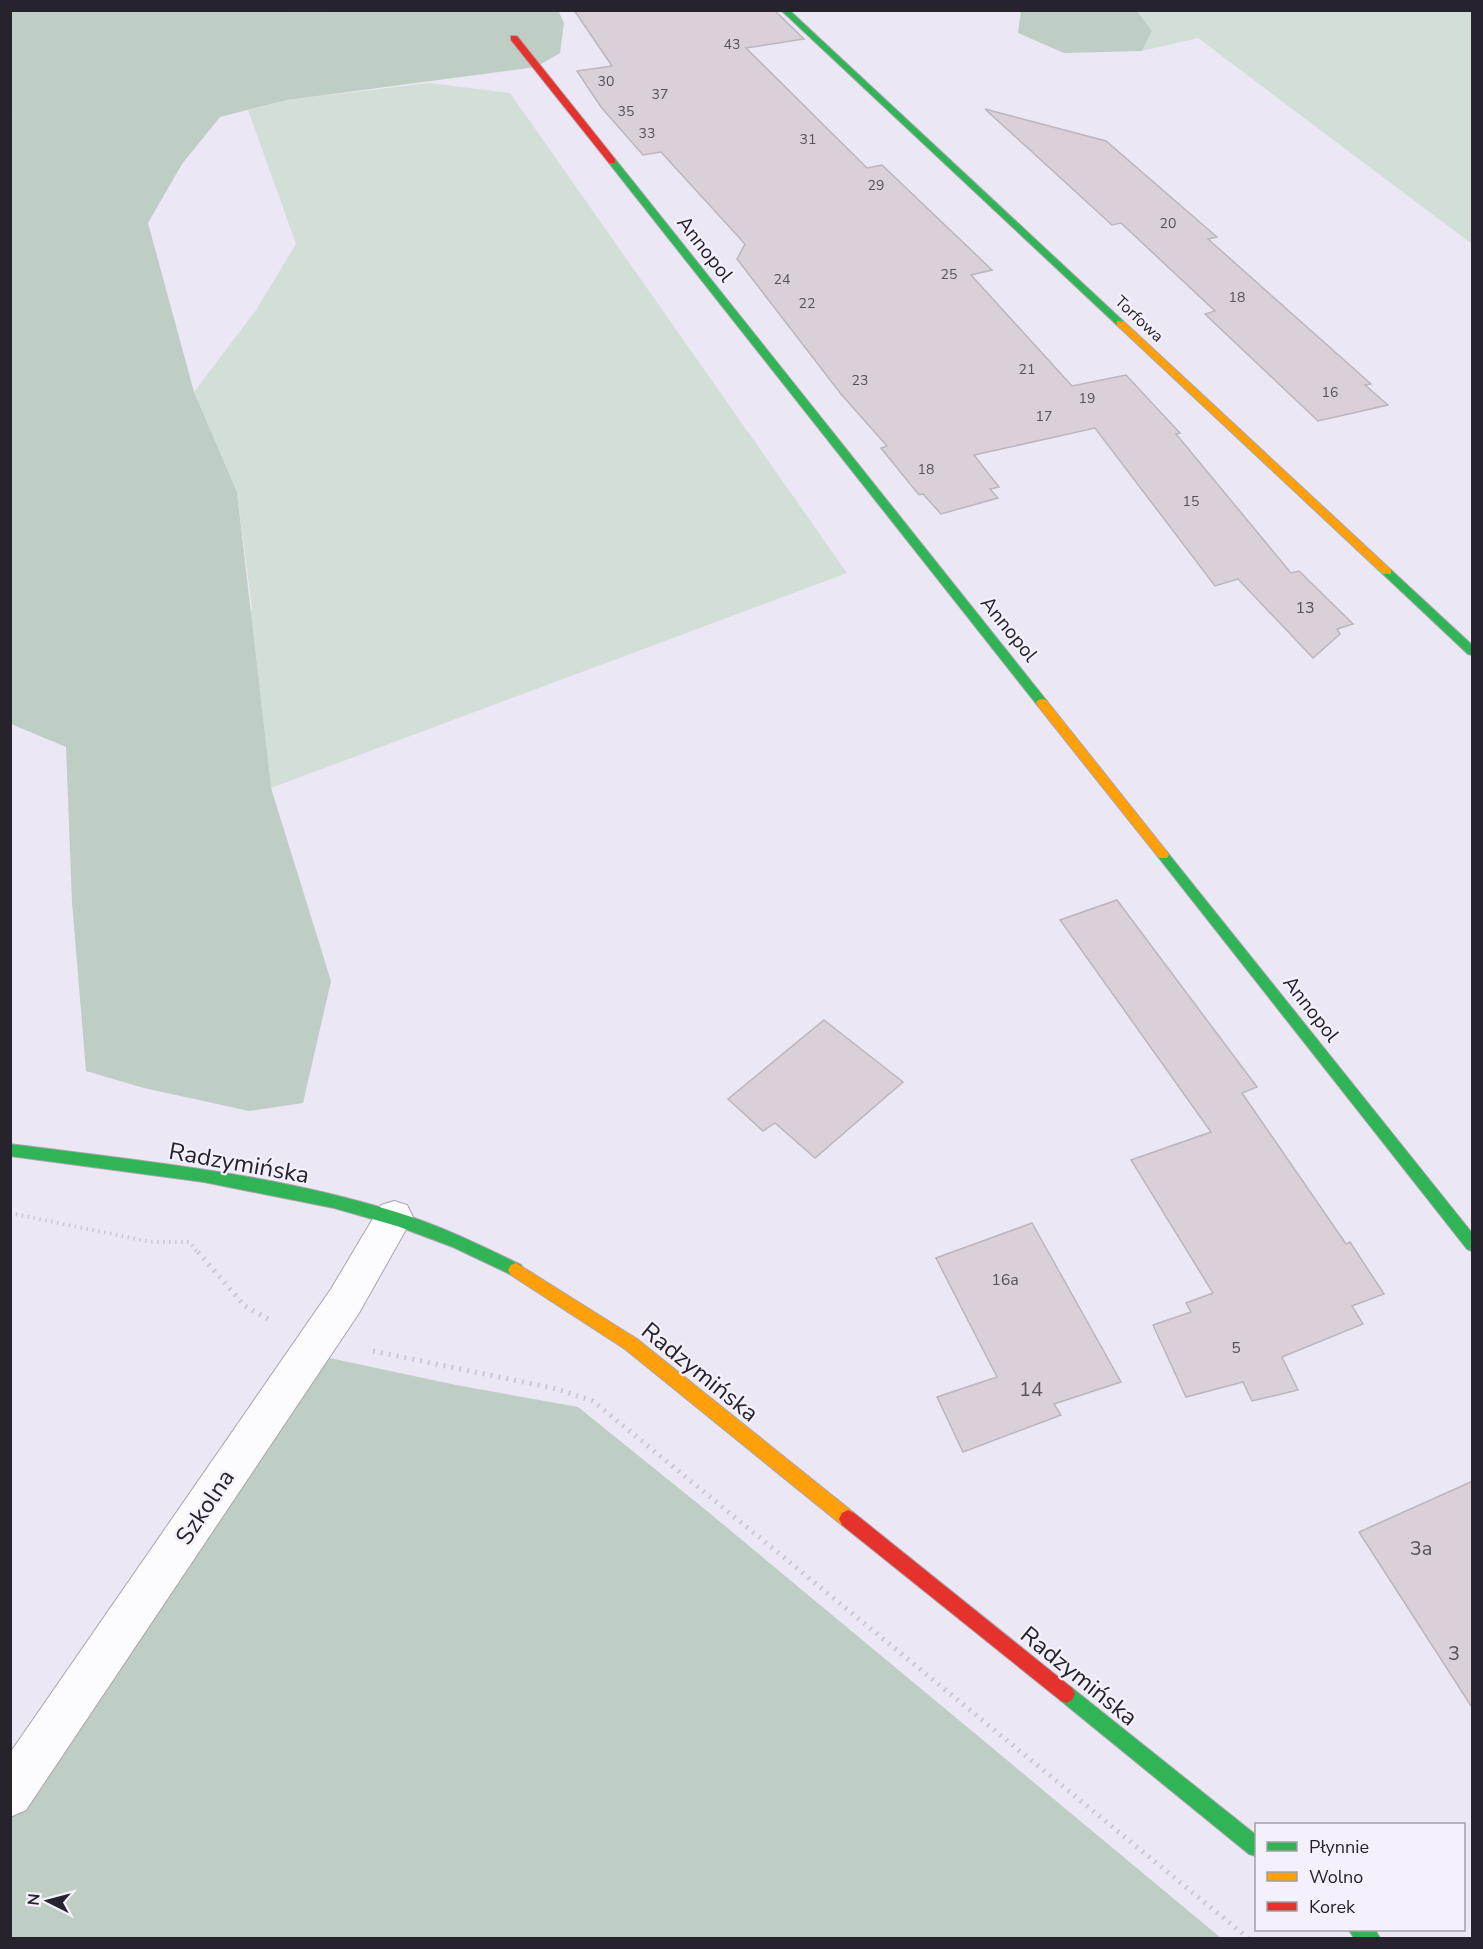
<svg xmlns="http://www.w3.org/2000/svg" width="1483" height="1949" font-family="'Nunito Sans',sans-serif">
<style>
.green{fill:#d2dfd7}
.forest{fill:#becec4}
.building{fill:#dad0da;stroke:#bcb5bd;stroke-width:1.5}
.lines{fill:none;stroke-linecap:round;stroke-linejoin:round}
.street-casing{stroke:#a8a5af;stroke-width:2}
.fast-casing{stroke:#a8a5af;stroke-width:2}
.slow-casing{stroke:#a8a5af;stroke-width:2}
.jam-casing{stroke:#a8a5af;stroke-width:2}
.path-far2{stroke:#ccc9ce;stroke-width:2;stroke-dasharray:1 3;stroke-linecap:butt}
.path-far1{stroke:#ccc9ce;stroke-width:4;stroke-dasharray:1.5 4.5;stroke-linecap:butt}
.path{stroke:#ccc9ce;stroke-width:5;stroke-dasharray:2 6;stroke-linecap:butt}
.street{fill:#fcfbfd;fill-rule:evenodd}
.fast{fill:#30b455;fill-rule:evenodd}
.slow{fill:#ff9f0a;fill-rule:evenodd}
.jam{fill:#e5322d;fill-rule:evenodd}
.labels{text-anchor:middle;dominant-baseline:central;stroke-width:4.5;stroke-linejoin:round;paint-order:stroke}
.far-number-label{font-size:14px;fill:#56515a}
.far-street-label{font-size:16px;fill:#26232c;stroke:#f5f1fc}
.number-label{font-size:16px;fill:#56515a}
.street-label{font-size:20px;fill:#26232c;stroke:#f5f1fc}
.near-number-label{font-size:20px;fill:#56515a}
.near-street-label{font-size:24px;fill:#26232c;stroke:#f5f1fc}
</style>
<rect width="100%" height="100%" fill="#ebe7f4"/>
<!-- green -->
<path class="green" d="M 1137,11 L 1472,11 L 1472,244 L 1198,38 L 1142,51 L 1152,31 Z
M 429,83 L 510,93 L 847,573 L 271,788 L 215,652 L 252,609 L 237,492 L 194,392 L 256,310 L 296,244 L 248,110 L 287,100 Z"/>
<!-- forest -->
<path class="forest" d="M 558,10 L 564,23 L 560,53 L 536,67 L 287,100 L 220,117 L 182,164 L 148,223 L 194,392 L 237,492 L 271,788 L 331,981 L 303,1103 L 249,1111 L 144,1088 L 86,1071 L 72,902 L 66,747 L 11,724 L 10,11 Z
M 1021,11 L 1137,11 L 1152,31 L 1142,51 L 1064,53 L 1018,33 Z
M 320,1356 L 456,1385 L 578,1407 L 707,1511 L 1221,1938 L 11,1938 L 11,1809 Z"/>
<!-- building -->
<path class="building" d="M 574,10 L 774,10 L 804,39 L 746,48 L 867,168 L 882,165 L 992,270 L 971,275 L 1072,386 L 1126,375 L 1180,433 L 1176,434 L 1291,573 L 1299,571 L 1353,624 L 1337,629 L 1340,634 L 1313,658 L 1238,579 L 1215,586 L 1095,428 L 974,455 L 999,487 L 990,489 L 998,498 L 941,514 L 923,494 L 919,495 L 881,448 L 887,446 L 841,394 L 737,259 L 745,244 L 661,152 L 643,155 L 601,107 L 577,71 L 612,66 Z
M 985,109 L 1106,141 L 1217,237 L 1208,239 L 1371,384 L 1365,385 L 1388,405 L 1318,421 L 1205,314 L 1215,311 L 1121,223 L 1112,225 Z
M 1117,900 L 1257,1087 L 1242,1093 L 1346,1244 L 1350,1242 L 1384,1294 L 1352,1306 L 1363,1324 L 1282,1357 L 1298,1390 L 1252,1401 L 1243,1382 L 1186,1397 L 1153,1325 L 1191,1312 L 1186,1303 L 1213,1293 L 1131,1160 L 1211,1132 L 1060,920 Z
M 824,1020 L 903,1082 L 815,1158 L 775,1123 L 763,1131 L 728,1099 Z
M 1032,1223 L 1121,1382 L 1054,1404 L 1061,1415 L 963,1452 L 937,1397 L 997,1377 L 936,1258 Z
M 1473,1481 L 1473,1709 L 1359,1532 Z"/>
<g class="lines">
<defs>
<path id="street" d="M 394,1201 L 407,1205 L 413,1217 L 359,1313 L 26,1810 L 10,1817 L 10,1753 L 331,1289 L 381,1205 Z"/>
<path id="fast" d="M 781,10 L 789,10 L 1123,321 L 1123,325 L 1117,325 Z
M 609,159 L 615,159 L 1046,700 L 1048,703 L 1046,706 L 1038,706 L 609,163 Z
M 1387,569 L 1391,570 L 1472,645 L 1472,655 L 1468,654 L 1383,574 L 1382,572 Z
M 1163,850 L 1167,852 L 1472,1233 L 1472,1251 L 1467,1249 L 1159,858 L 1157,855 L 1159,852 Z
M 10,1144 C 140,1161 271,1173 396,1212 C 439,1225 480,1245 521,1265 L 524,1270 L 521,1275 L 516,1277 L 453,1247 L 397,1226 L 334,1208 L 204,1182 L 10,1156 Z
M 1066,1685 L 1072,1688 L 1256,1835 L 1256,1856 L 1249,1854 L 1060,1700 L 1057,1694 L 1060,1688 Z
M 1349,1930 L 1375,1930 L 1380,1938 L 1354,1938 Z"/>
<path id="slow" d="M 1117,321 L 1123,321 L 1391,570 L 1391,574 L 1383,574 L 1117,325 Z
M 1042,699 L 1046,700 L 1167,852 L 1169,855 L 1167,858 L 1159,858 L 1038,706 L 1036,703 L 1038,700 Z
M 516,1263 L 637,1339 L 854,1513 L 857,1519 L 854,1525 L 848,1528 L 842,1525 L 625,1349 L 511,1275 L 508,1270 L 511,1265 Z"/>
<path id="jam" d="M 511,36 L 517,36 L 615,159 L 615,163 L 609,163 L 511,40 Z
M 848,1510 L 854,1513 L 1072,1688 L 1075,1694 L 1072,1700 L 1066,1703 L 1060,1700 L 842,1525 L 839,1519 L 842,1513 Z"/>
</defs>
<!-- street casing -->
<use href="#street" class="street-casing"/>
<!-- fast casing -->
<use href="#fast" class="fast-casing"/>
<!-- slow casing -->
<use href="#slow" class="slow-casing"/>
<!-- jam casing -->
<use href="#jam" class="jam-casing"/>
<!-- path-far2 -->
<path class="path-far2" d="M 10,116 L 69,101 L 99,88 L 91,69 L 90,52 L 110,44 L 335,10"/>
<!-- path-far1 -->
<path class="path-far1" d="M 10,1213 L 151,1242 L 189,1242 L 199,1254"/>
<!-- path -->
<path class="path" d="M 198,1252 L 245,1306 L 272,1321
M 373,1351 L 557,1389 L 593,1401 L 1248,1938"/>
<!-- street -->
<use href="#street" class="street"/>
<!-- fast -->
<use href="#fast" class="fast"/>
<!-- slow -->
<use href="#slow" class="slow"/>
<!-- jam -->
<use href="#jam" class="jam"/>
</g>
<g class="labels">
<!-- far-number labels -->
<g class="far-number-label">
<text x="732" y="44">43</text>
<text x="606" y="81">30</text>
<text x="660" y="94">37</text>
<text x="626" y="111">35</text>
<text x="647" y="133">33</text>
<text x="808" y="139">31</text>
<text x="876" y="185">29</text>
<text x="1168" y="223">20</text>
<text x="949" y="274">25</text>
<text x="782" y="279">24</text>
<text x="1237" y="297">18</text>
<text x="807" y="303">22</text>
<text x="1027" y="369">21</text>
<text x="860" y="380">23</text>
<text x="1330" y="392">16</text>
<text x="1087" y="398">19</text>
<text x="1044" y="416">17</text>
<text x="926" y="469">18</text>
<text x="1191" y="501">15</text>
</g>
<!-- far-street labels -->
<g class="far-street-label">
<text transform="translate(1139 319) rotate(43)">Torfowa</text>
</g>
<!-- number labels -->
<g class="number-label">
<text x="1305" y="608">13</text>
<text x="1005" y="1280">16a</text>
<text x="1236" y="1348">5</text>
</g>
<!-- street labels -->
<g class="street-label">
<text transform="translate(705 249) rotate(52)">Annopol</text>
<text transform="translate(1009 629) rotate(51)">Annopol</text>
<text transform="translate(1311 1009) rotate(52)">Annopol</text>
</g>
<!-- near-number labels -->
<g class="near-number-label">
<text x="1031" y="1389">14</text>
<text x="1421" y="1548">3a</text>
<text x="1454" y="1653">3</text>
</g>
<!-- near-street labels -->
<g class="near-street-label">
<text transform="translate(239 1163) rotate(10)">Radzymińska</text>
<text transform="translate(700 1372) rotate(39)">Radzymińska</text>
<text transform="translate(205 1507) rotate(-56)">Szkolna</text>
<text transform="translate(1079 1676) rotate(39)">Radzymińska</text>
</g>
</g>
<!-- border -->
<rect width="1483" height="1949" fill="none" stroke="#26232c" stroke-width="24"/>
<!-- legend -->
<rect x="1255" y="1823" width="210" height="108" fill="#f5f1fc" stroke="#a29fa9" stroke-width="1.5"/>
<rect x="1267" y="1842" width="30" height="9" fill="#30b455" stroke="#a29fa9" stroke-width="1.5"/>
<text x="1309" y="1853" font-size="18" fill="#26232c">Płynnie</text>
<rect x="1267" y="1872" width="30" height="9" fill="#ff9f0a" stroke="#a29fa9" stroke-width="1.5"/>
<text x="1309" y="1883" font-size="18" fill="#26232c">Wolno</text>
<rect x="1267" y="1902" width="30" height="9" fill="#e5322d" stroke="#a29fa9" stroke-width="1.5"/>
<text x="1309" y="1913" font-size="18" fill="#26232c">Korek</text>
<!-- north arrow -->
<g transform="translate(48 1901) rotate(276)" stroke="#f5f1fc" stroke-width="4.5" paint-order="stroke">
<path d="M0-4.5L10 22L0 15L-10 22Z" fill="#26232c"/>
<text y="-9" font-size="16" font-weight="bold" text-anchor="middle" fill="#26232c">N</text>
</g>
</svg>
